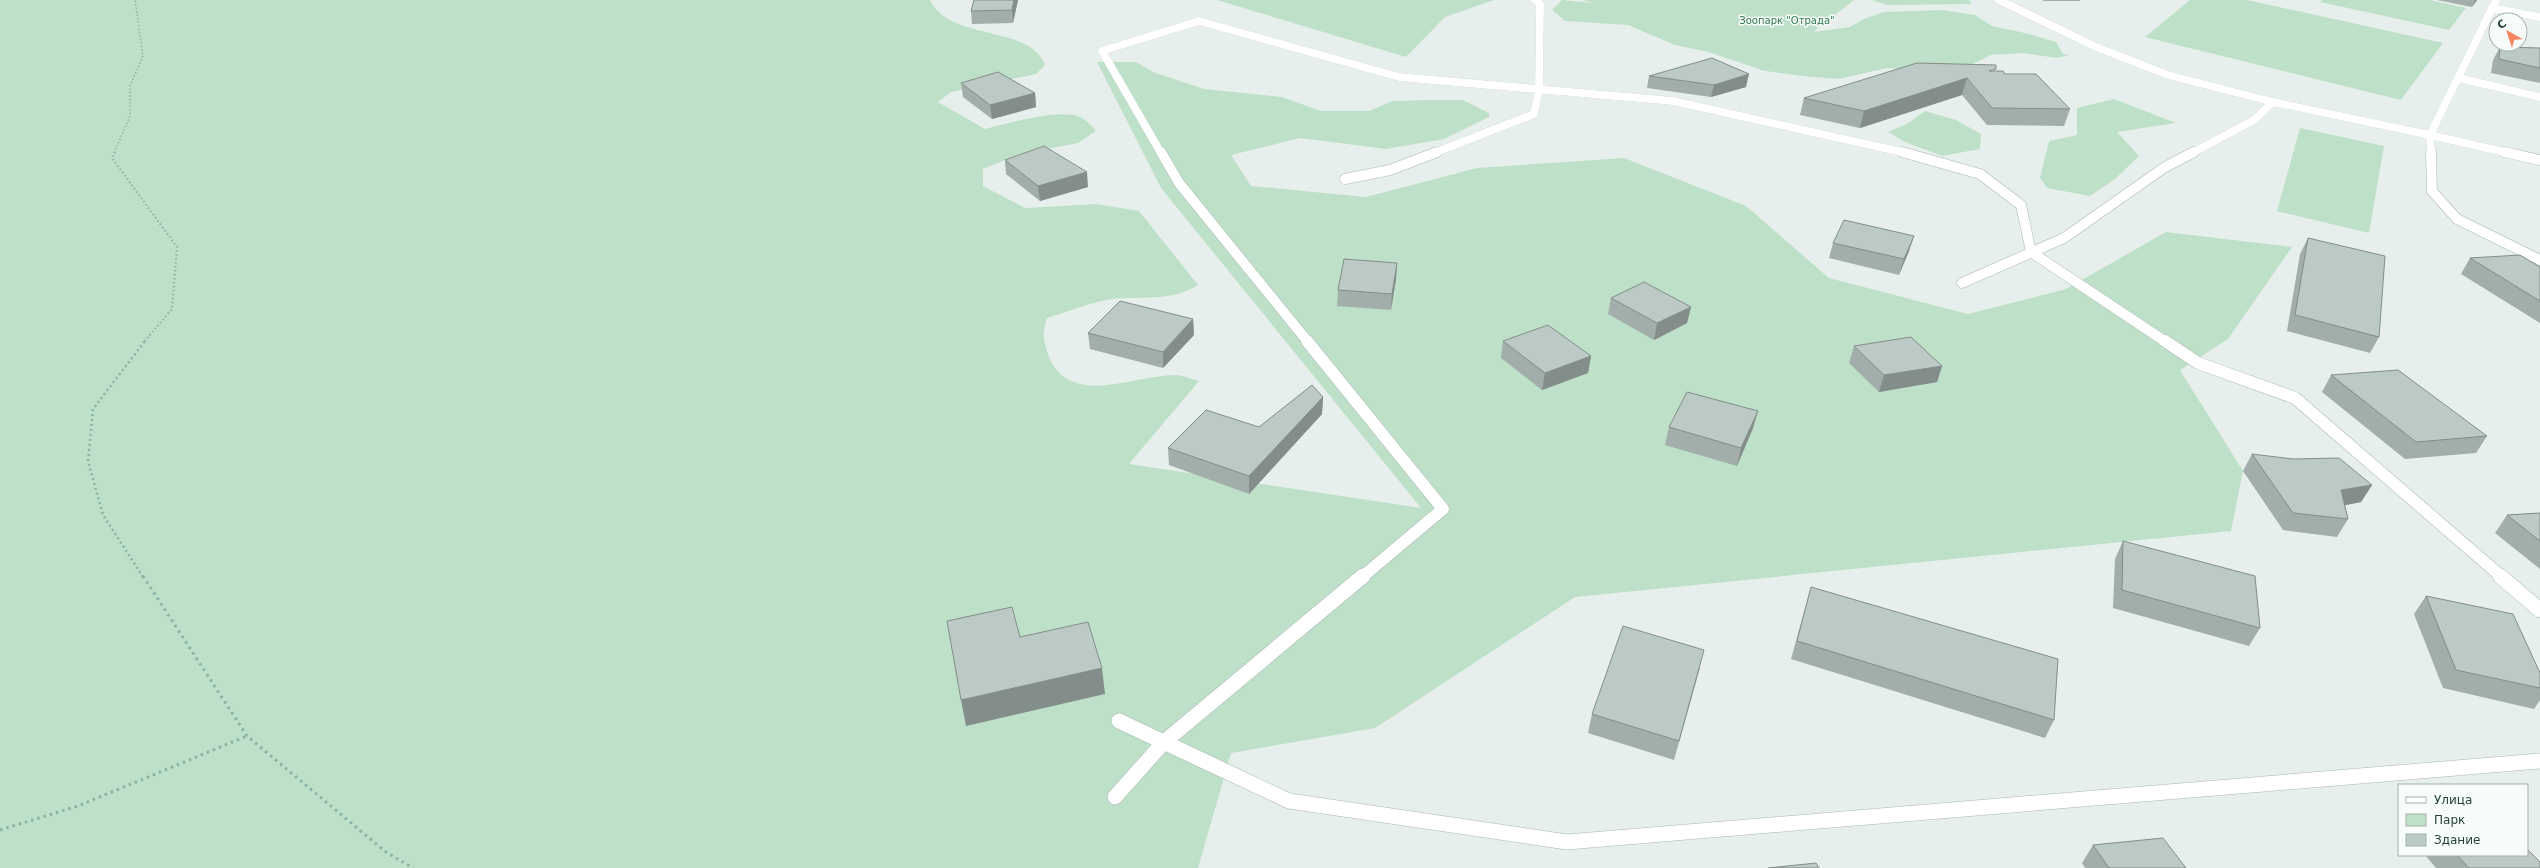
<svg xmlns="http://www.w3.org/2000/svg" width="2540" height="868" font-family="'DejaVu Sans',sans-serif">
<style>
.green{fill:#bfe0c8}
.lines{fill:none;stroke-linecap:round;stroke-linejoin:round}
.service-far3-casing{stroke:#a8b8b2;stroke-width:8}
.service-far2-casing{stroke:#a8b8b2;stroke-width:11}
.service-far1-casing{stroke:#a8b8b2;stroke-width:13}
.service-casing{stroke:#a8b8b2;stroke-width:16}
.minor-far1-casing{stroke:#a8b8b2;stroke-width:8}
.minor-casing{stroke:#a8b8b2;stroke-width:11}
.path-far3{stroke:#86b3a5;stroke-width:1.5;stroke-dasharray:1.5 2;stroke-linecap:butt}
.path-far2{stroke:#86b3a5;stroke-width:2;stroke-dasharray:1.5 2.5;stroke-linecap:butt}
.path-far1{stroke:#86b3a5;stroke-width:2.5;stroke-dasharray:2 3;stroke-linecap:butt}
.path{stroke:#86b3a5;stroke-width:3;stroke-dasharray:2.5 4;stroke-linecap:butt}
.service-far3{stroke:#fff;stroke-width:8}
.service-far2{stroke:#fff;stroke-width:10}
.service-far1{stroke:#fff;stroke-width:12}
.service{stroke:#fff;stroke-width:15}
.minor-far1{stroke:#fff;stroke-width:8}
.minor{stroke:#fff;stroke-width:10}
.wall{fill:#a1aea9}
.shaded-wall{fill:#838d89}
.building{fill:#bbcac4;stroke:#838d89}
.labels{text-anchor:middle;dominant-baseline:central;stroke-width:3;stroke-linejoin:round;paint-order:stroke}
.far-park-label{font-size:10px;fill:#2d7a4b;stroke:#f7fbf9}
</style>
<rect width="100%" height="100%" fill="#e6efeb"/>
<!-- green -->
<path class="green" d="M 0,0 L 930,0 C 950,42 1030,24 1045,65 L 1036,74 L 951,92 L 938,102 L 985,129 C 1011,123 1048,111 1074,115 C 1083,117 1091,124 1096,131 L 1078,143 L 1020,154 L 983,169 L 983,186 L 1025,208 L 1096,204 L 1139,211 L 1198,285 C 1172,302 1141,296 1112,299 C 1091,302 1067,312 1047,318 C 1042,336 1043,339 1049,357 C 1070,408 1135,375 1175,375 C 1182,375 1191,379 1199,381 L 1129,464 L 1421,508 L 1161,188 L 1097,62 L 1136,62 L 1153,72 L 1204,89 L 1282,97 L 1321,111 L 1369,111 L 1393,101 L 1430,100 L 1463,100 L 1489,113 L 1489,117 L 1444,139 L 1386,149 L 1300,138 L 1231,155 L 1251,186 L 1366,197 L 1477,168 L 1624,158 L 1746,206 L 1829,278 L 1968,314 L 2066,289 L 2166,232 L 2292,247 L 2228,339 L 2180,370 L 2243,471 L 2231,531 L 1575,597 L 1375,728 L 1231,753 L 1198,868 L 0,868 Z
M 1217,0 L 1494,0 L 1445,17 L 1406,57 Z
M 1562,0 L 1592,3 L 1628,14 L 1583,0 L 1854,0 L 1813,32 L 1850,27 L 1864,19 L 1884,12 L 1943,10 L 1975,15 L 1992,26 L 2025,33 L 2056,42 L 2063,54 L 2069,55 L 2057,58 L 2023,53 L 1991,55 L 1954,73 L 1887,68 L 1838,79 L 1802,76 L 1765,71 L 1708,52 L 1675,45 L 1628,25 L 1565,21 L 1552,10 Z
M 1871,0 L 1969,0 L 1972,4 L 1888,5 Z
M 2190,0 L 2247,0 L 2443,43 L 2401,100 L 2145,37 Z
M 2322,0 L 2430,0 L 2466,8 L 2449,30 L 2320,2 Z
M 2114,99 L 2176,123 L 2117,132 L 2139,156 L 2115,179 L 2090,196 L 2047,188 L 2040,178 L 2049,141 L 2077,135 L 2077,108 Z
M 1925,111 L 1956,120 L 1981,134 L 1980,149 L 1942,156 L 1905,142 L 1888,132 L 1907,124 Z
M 2300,128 L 2384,146 L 2369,233 L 2277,211 Z"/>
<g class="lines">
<defs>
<path id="service-far3" d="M 1999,0 L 2096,47 L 2168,75 L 2273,102 L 2430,135 L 2431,153
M 2459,78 L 2540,97
M 1161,153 L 1102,51 L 1199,21 L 1399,77 L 1673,101 L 1906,153
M 1434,153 L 1534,114 L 1539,91 L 1540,4 L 1535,0
M 2192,153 L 2254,120 L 2273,102"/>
<path id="service-far2" d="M 1161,152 L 1179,183 L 1308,342
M 1902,152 L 1980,174 L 2021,205 L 2031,252 L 2166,342
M 2431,152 L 2432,191 L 2457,219 L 2540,260
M 1345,179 L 1390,170 L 1437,152
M 1962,283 L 2064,238 L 2165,167 L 2194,152"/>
<path id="service-far1" d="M 1307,341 L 1443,509 L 1362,577
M 2165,341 L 2198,363 L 2295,398 L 2502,577"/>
<path id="service" d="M 2500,576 L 2540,610
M 1119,721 L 1289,801 L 1567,842 L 2540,761
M 1115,797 L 1164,742 L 1363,576"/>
<path id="minor-far1" d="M 2496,0 L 2430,135 L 2508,153
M 2492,8 L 2540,17"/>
<path id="minor" d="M 2504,152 L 2540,160"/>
</defs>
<!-- service-far3 casing -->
<use href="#service-far3" class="service-far3-casing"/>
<!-- service-far2 casing -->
<use href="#service-far2" class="service-far2-casing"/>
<!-- service-far1 casing -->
<use href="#service-far1" class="service-far1-casing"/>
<!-- service casing -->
<use href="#service" class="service-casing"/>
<!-- minor-far1 casing -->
<use href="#minor-far1" class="minor-far1-casing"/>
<!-- minor casing -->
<use href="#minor" class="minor-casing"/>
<!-- path-far3 -->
<path class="path-far3" d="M 114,153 L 130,116 L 130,86 L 143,56 L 135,0"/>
<!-- path-far2 -->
<path class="path-far2" d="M 115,152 L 112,158 L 177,247 L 172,309 L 144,342"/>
<!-- path-far1 -->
<path class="path-far1" d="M 143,577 L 103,515 L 88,461 L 93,409 L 145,341"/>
<!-- path -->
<path class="path" d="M 143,576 L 247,736 L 386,852 L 413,868
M 0,830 L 78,806 L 247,736"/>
<!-- service-far3 -->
<use href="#service-far3" class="service-far3"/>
<!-- service-far2 -->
<use href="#service-far2" class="service-far2"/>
<!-- service-far1 -->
<use href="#service-far1" class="service-far1"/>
<!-- service -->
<use href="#service" class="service"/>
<!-- minor-far1 -->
<use href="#minor-far1" class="minor-far1"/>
<!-- minor -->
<use href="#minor" class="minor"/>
</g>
<!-- wall -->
<path class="wall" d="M 1018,0 L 1013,23 L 972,24 L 971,11 Z
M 2042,0 L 2080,0 L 2080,1 L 2044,1 Z
M 2437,0 L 2477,0 L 2472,7 Z
M 2500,47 L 2540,48 L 2540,83 L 2491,73 L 2493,60 Z
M 1996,71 L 2005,74 L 2070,109 L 2064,126 L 1987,125 L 1962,95 L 1860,128 L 1800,115 L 1804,98 Z
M 1649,76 L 1746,87 L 1711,97 L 1647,88 Z
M 961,83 L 1035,93 L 1036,107 L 992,119 L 963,97 Z
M 1005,160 L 1088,187 L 1040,201 L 1006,174 Z
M 2308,238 L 2379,337 L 2370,353 L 2287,331 L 2300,254 Z
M 1833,243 L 1909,251 L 1899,275 L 1829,258 Z
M 2470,258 L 2540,267 L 2540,323 L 2461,274 Z
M 1397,263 L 1396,279 L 1391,310 L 1337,306 L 1338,290 Z
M 1611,298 L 1691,307 L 1687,323 L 1654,340 L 1608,314 Z
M 1193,319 L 1194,335 L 1163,368 L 1090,349 L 1088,333 Z
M 1503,341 L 1591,356 L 1588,373 L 1542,390 L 1501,358 Z
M 1854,346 L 1942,366 L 1937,382 L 1879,392 L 1849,363 Z
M 2331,375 L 2487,436 L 2476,453 L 2405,459 L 2322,392 Z
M 1323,397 L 1322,414 L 1249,494 L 1169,465 L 1168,448 L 1259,427 Z
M 1669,427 L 1753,428 L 1737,466 L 1665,445 Z
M 2252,454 L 2372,485 L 2361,502 L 2345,505 L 2348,519 L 2337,537 L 2283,530 L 2243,471 Z
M 2540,513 L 2540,569 L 2495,533 L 2507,515 Z
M 2123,541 L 2260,628 L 2249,646 L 2113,608 L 2115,559 Z
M 1811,587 L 2054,720 L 2045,738 L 1791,659 Z
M 2426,596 L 2540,673 L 2540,700 L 2534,709 L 2443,688 L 2414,614 Z
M 1700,668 L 1674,760 L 1588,733 L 1592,714 Z
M 2093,845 L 2186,868 L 2085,868 L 2082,863 Z
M 2425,855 L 2527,855 L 2540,868 L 2436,868 Z"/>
<!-- shaded-wall -->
<path class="shaded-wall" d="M 1014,0 L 1018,0 L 1013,23 L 1012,10 Z
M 2475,0 L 2477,0 L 2472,7 Z
M 1749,74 L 1746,87 L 1711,97 L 1714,85 Z
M 1967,78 L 1962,95 L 1860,128 L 1864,111 Z
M 1035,93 L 1036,107 L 992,119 L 990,105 Z
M 1087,172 L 1088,187 L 1040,201 L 1038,186 Z
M 1914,236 L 1909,251 L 1899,275 L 1904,259 Z
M 1397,263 L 1396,279 L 1391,310 L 1392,294 Z
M 1691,307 L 1687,323 L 1654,340 L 1657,323 Z
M 1193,319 L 1194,335 L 1163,368 L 1163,352 Z
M 1591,356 L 1588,373 L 1542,390 L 1545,373 Z
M 1942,366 L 1937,382 L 1879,392 L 1884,375 Z
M 1323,397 L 1322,414 L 1249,494 L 1249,476 Z
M 1758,411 L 1753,428 L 1737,466 L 1741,448 Z
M 2372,485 L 2361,502 L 2331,508 L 2341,490 Z
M 1102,668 L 1105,694 L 966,726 L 961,700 Z"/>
<!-- building -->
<path class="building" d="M 974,0 L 1014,0 L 1012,10 L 971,11 Z
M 2500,47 L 2540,48 L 2540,68 L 2499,59 Z
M 1712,58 L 1749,74 L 1714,85 L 1649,76 Z
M 1917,63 L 1996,65 L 1996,69 L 1989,71 L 2003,71 L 2005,74 L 2036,74 L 2070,109 L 1992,108 L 1967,78 L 1864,111 L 1804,98 Z
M 998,72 L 1035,93 L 990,105 L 961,83 Z
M 1044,146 L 1087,172 L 1038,186 L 1005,160 Z
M 1844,220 L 1914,236 L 1904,259 L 1833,243 Z
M 2308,238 L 2385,256 L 2379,337 L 2295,315 Z
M 2520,255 L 2540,267 L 2540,301 L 2470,258 Z
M 1344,259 L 1397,263 L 1392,294 L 1338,290 Z
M 1644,282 L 1691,307 L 1657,323 L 1611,298 Z
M 1120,301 L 1193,319 L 1163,352 L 1088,333 Z
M 1548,325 L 1591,356 L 1545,373 L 1503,341 Z
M 1911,337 L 1942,366 L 1884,375 L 1854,346 Z
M 2398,370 L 2487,436 L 2416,442 L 2331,375 Z
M 1312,385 L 1323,397 L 1249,476 L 1168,448 L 1206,410 L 1259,427 Z
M 1687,392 L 1758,411 L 1741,448 L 1669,427 Z
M 2252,454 L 2293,459 L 2339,458 L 2372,485 L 2341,490 L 2348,519 L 2293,513 Z
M 2540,513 L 2540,541 L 2507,515 Z
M 2123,541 L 2255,576 L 2260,628 L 2122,590 Z
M 1811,587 L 2058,659 L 2054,720 L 1797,641 Z
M 2426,596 L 2513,614 L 2540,673 L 2540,688 L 2456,670 Z
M 1012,607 L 1020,637 L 1088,622 L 1102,668 L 961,700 L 947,621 Z
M 1623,626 L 1704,650 L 1679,741 L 1592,714 Z
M 2163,838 L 2186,868 L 2109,868 L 2093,845 Z
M 2527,849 L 2540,862 L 2540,868 L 2469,868 L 2457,855 L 2527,855 Z
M 1816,863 L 1819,868 L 1768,868 Z"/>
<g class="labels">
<!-- far-park labels -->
<g class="far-park-label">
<text x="1787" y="20">Зоопарк "Отрада"</text>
</g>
</g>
<!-- legend -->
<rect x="2398" y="784" width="130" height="72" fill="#f7fbf9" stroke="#a3b1ad"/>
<rect x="2406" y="797" width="20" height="6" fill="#ffffff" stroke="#a3b1ad"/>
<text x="2434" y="804" font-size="12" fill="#24423a">Улица</text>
<rect x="2406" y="814" width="20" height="12" fill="#bfe0c8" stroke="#a3b1ad"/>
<text x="2434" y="824" font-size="12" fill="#24423a">Парк</text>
<rect x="2406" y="834" width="20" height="12" fill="#bbcac4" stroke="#a3b1ad"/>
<text x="2434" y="844" font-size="12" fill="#24423a">Здание</text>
<!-- north arrow -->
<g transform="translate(2508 32) rotate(321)"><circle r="19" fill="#f7fbf9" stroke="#a3b1ad"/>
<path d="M0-3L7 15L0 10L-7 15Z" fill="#f4845f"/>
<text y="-6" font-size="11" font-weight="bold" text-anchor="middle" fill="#24423a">С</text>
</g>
</svg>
